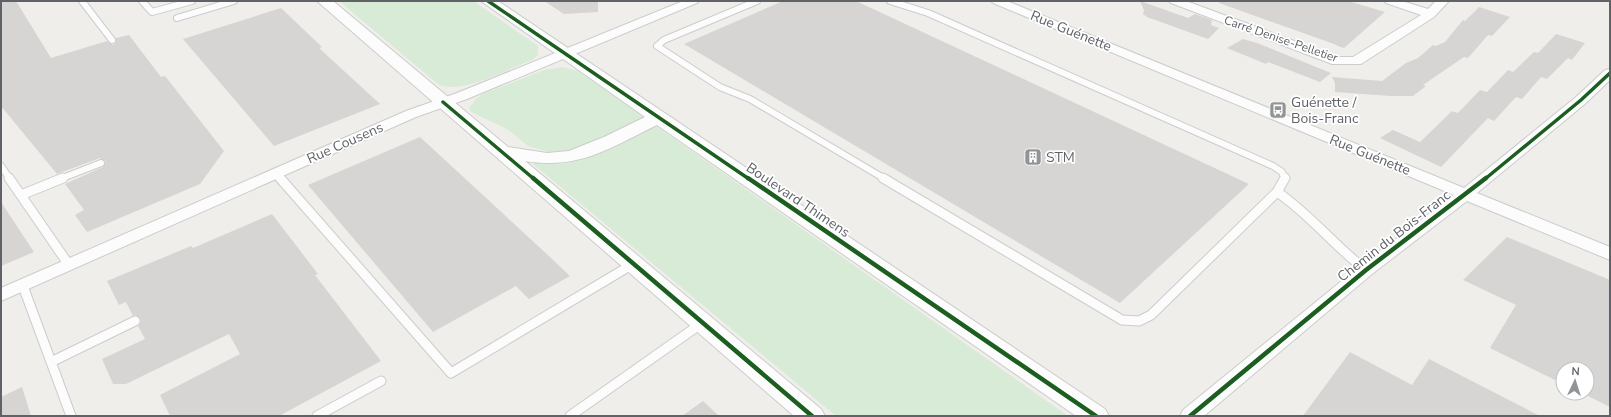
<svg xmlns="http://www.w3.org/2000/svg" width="1611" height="417" font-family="'Nunito Sans',sans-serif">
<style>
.green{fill:#d8ebd6}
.building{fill:#d6d5d3}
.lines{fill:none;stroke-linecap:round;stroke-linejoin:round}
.service-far1-casing{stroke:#cbcccc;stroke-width:8}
.service-casing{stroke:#cbcccc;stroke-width:11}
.minor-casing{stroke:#cbcccc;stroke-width:2}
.tertiary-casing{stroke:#cbcccc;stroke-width:2}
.service-far1{stroke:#fdfcfc;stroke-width:6}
.service{stroke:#fdfcfc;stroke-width:9}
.minor{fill:#fdfcfc;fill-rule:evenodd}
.tertiary{fill:#fdfcfc;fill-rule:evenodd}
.cycleway-far1-casing{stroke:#fff;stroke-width:5.5}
.cycleway-casing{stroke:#fff;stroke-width:7}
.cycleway-far1{stroke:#1b5e20;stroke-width:3.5}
.cycleway{stroke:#1b5e20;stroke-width:4.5}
.labels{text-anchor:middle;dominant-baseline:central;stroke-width:3.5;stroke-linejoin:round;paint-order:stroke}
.far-street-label{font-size:12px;fill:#5f6368;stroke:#fff}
.street-label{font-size:14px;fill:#5f6368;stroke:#fff}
.poi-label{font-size:14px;fill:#5f6368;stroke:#fff;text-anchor:start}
</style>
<rect width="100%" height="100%" fill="#efeeea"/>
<!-- green -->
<path class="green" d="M 339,1 L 473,1 L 538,46 L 538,55 L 532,60 C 507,69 464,94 439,85 Z
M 562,67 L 578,71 L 1068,416 L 836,416 L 533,164 L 548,152 L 528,146 L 507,129 L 471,112 L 469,108 L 477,98 L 483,94 L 544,70 Z"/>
<!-- building -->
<path class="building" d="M 1,1 L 16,1 L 51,58 L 107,41 L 113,45 L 116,42 L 116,38 L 129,35 L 161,77 L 165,76 L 224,151 L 200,184 L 87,232 L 75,215 L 84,210 L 65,184 L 103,167 L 106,162 L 100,158 L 57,174 L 1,106 Z
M 544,1 L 598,1 L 598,12 L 564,14 Z
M 783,1 L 856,1 L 1249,184 L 1120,303 L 684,44 Z
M 1140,1 L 1188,18 L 1195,14 L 1212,20 L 1211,25 L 1219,28 L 1208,39 L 1147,17 L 1143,14 L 1144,10 Z
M 1220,1 L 1348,1 L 1385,12 L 1344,48 L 1340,47 L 1334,44 L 1219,3 Z
M 1479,7 L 1510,17 L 1492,36 L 1488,35 L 1468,58 L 1464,57 L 1423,85 L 1426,86 L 1413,96 L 1391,96 L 1335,92 L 1335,83 L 1332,77 L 1382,81 L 1406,63 L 1418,58 L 1433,45 L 1436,46 L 1445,42 L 1463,20 L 1465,21 Z
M 281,8 L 322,47 L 319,48 L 380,104 L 274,146 L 183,39 Z
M 1556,34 L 1585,43 L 1572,60 L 1568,58 L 1547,79 L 1541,77 L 1522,99 L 1516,97 L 1494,121 L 1488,118 L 1441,167 L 1380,138 L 1393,130 L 1420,142 L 1452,111 L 1458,113 L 1480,90 L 1487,92 L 1508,70 L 1513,72 L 1534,52 L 1538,53 Z
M 1243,39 L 1257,43 L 1331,73 L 1320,82 L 1268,62 L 1266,64 L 1227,48 Z
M 420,137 L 550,257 L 570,276 L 529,299 L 516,286 L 433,332 L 308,185 Z
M 1,202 L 34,252 L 1,266 Z
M 272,214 L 318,274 L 315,275 L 381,361 L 279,416 L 170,416 L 160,395 L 240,354 L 229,334 L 126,384 L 113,384 L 102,359 L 145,339 L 138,326 L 141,322 L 140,318 L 136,315 L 133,316 L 126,302 L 119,305 L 107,281 L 191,246 L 193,248 Z
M 1507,237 L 1610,280 L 1610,407 L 1582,393 L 1587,393 L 1587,369 L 1563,369 L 1563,384 L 1490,348 L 1516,305 L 1463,280 Z
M 1350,352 L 1412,385 L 1429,359 L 1540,416 L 1303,416 Z
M 22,387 L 31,416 L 1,416 L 1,397 Z
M 703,401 L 719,416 L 682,416 Z"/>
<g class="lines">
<defs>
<path id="service-far1" d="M 82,1 L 112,40
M 142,1 L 152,12 L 192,1
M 757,1 L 664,40 L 657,46 L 720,87 L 750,99 L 885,179
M 890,1 L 928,13 L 1273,166 L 1282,172 L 1285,179
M 177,18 L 234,1
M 1,166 L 10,179
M 276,174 L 281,179
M 60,179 L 101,163"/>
<path id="service" d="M 9,178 L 69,265
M 280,178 L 451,373 L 633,264
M 883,178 L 1122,320 L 1139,321 L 1151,315 L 1277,192 L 1285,178
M 1277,192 C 1310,214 1334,246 1366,270
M 21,195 L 63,178
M 23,286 L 71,416
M 51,362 L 135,321
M 317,416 L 381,381
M 570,416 L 702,323"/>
<path id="minor" d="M 683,1 L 699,1 L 697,3 L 467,99 L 416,117 L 1,301 L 1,288 L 406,111 L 457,93 Z
M 991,1 L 1007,1 L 1464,188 L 1576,97 L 1605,70 L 1610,69 L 1610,80 L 1586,103 L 1477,193 L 1610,247 L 1610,260 L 1467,201 L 1372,274 L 1204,416 L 1180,416 L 1183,410 L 1360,266 L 1454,195 L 993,3 Z
M 1169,1 L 1186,1 L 1338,57 L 1353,57 L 1421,15 L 1386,3 L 1384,1 L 1402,1 L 1428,9 L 1436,1 L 1449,1 L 1434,17 L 1361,64 L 1332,64 L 1171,3 Z"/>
<path id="tertiary" d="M 317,1 L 333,1 L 508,147 L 547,153 L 569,151 L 604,137 L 645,117 L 481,1 L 498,1 L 1105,409 L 1109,416 L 1076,416 L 657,125 C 610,148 579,170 525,161 L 821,409 L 825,416 L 794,416 Z"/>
</defs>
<!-- service-far1 casing -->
<use href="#service-far1" class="service-far1-casing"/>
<!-- service casing -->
<use href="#service" class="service-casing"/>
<!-- minor casing -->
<use href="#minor" class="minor-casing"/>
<!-- tertiary casing -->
<use href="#tertiary" class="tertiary-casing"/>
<!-- service-far1 -->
<use href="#service-far1" class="service-far1"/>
<!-- service -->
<use href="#service" class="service"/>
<!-- minor -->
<use href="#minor" class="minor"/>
<!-- tertiary -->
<use href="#tertiary" class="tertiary"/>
<defs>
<path id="cycleway-far1" d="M 488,1 L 749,179
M 443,102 L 534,179
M 1485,179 L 1581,100 L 1610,73"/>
<path id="cycleway" d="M 533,178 L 812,416
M 748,178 L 1096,416
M 1190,416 L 1366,270 L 1486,178"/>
</defs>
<!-- cycleway-far1 casing -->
<use href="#cycleway-far1" class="cycleway-far1-casing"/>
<!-- cycleway casing -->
<use href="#cycleway" class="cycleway-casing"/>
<!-- cycleway-far1 -->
<use href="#cycleway-far1" class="cycleway-far1"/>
<!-- cycleway -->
<use href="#cycleway" class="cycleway"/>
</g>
<!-- icons -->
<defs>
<symbol id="bus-square" viewBox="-11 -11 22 22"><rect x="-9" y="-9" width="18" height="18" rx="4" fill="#919496" stroke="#fff"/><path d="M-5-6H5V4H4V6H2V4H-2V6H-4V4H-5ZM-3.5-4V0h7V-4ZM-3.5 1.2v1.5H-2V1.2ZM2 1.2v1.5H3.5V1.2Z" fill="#fff"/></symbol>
<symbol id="building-square" viewBox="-11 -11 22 22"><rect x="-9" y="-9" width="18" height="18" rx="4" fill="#919496" stroke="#fff"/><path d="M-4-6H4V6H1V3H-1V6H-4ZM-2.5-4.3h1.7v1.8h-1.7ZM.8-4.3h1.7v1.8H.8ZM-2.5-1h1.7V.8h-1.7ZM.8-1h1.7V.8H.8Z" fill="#fff"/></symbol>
</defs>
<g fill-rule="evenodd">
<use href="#bus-square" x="1268" y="100" width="20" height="20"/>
<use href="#building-square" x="1023" y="147" width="20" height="20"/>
</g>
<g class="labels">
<!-- far-street labels -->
<g class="far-street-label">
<text transform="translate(1281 39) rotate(19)">Carré Denise-Pelletier</text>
</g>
<!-- street labels -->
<g class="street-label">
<text transform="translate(1071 31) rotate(22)">Rue Guénette</text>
<text transform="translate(345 143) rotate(-24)">Rue Cousens</text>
<text transform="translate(1370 155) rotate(22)">Rue Guénette</text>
<text transform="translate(798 200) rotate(34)">Boulevard Thimens</text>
<text transform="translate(1394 236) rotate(-38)">Chemin du Bois-Franc</text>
</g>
<!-- poi labels -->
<g class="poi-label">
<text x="1291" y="102">Guénette /<tspan x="1291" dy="16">Bois-Franc</tspan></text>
<text x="1046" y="157">STM</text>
</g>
</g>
<!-- border -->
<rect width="1611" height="417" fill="none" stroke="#5f6368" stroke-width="4"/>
<!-- north arrow -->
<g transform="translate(1575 381) rotate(4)"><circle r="19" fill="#ffffff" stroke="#bfc1c3"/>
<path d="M0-3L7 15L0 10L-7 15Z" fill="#919496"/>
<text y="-6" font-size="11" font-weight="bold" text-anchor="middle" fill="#5f6368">N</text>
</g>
</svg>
